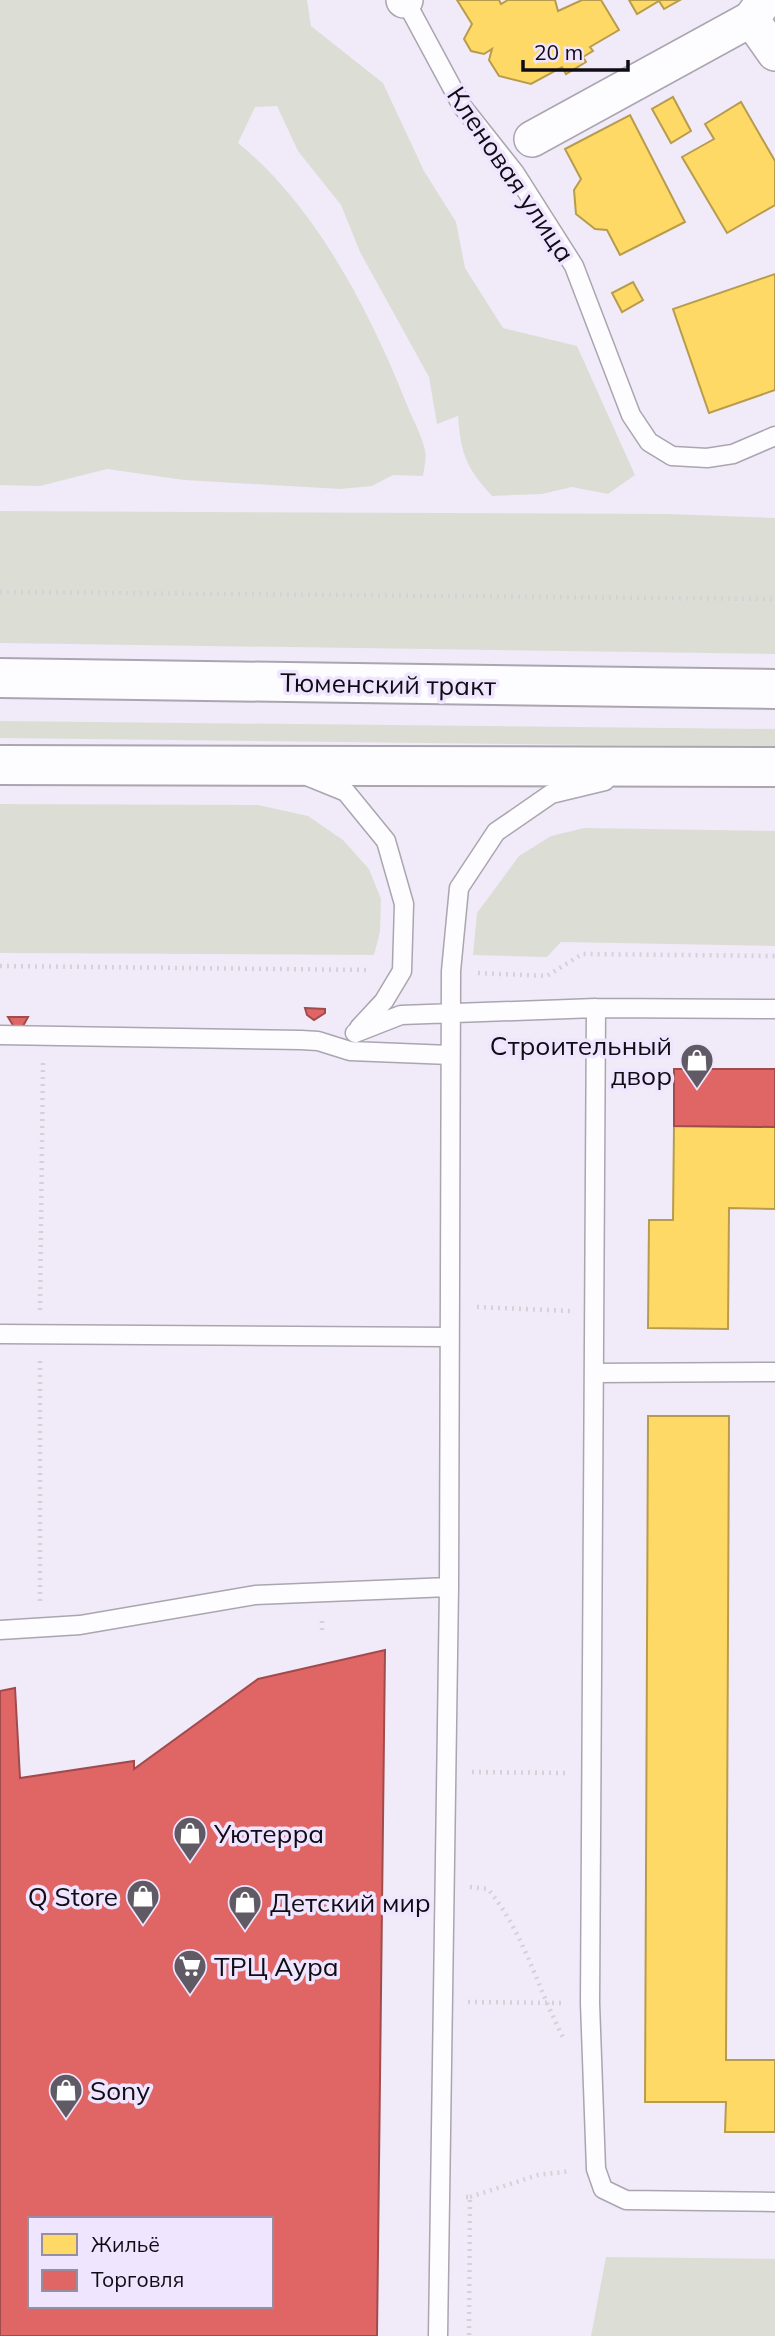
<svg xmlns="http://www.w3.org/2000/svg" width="775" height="2336" font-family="Mulish,sans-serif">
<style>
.green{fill:#dcded5}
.homes{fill:#ffd966;stroke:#b79c4d;stroke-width:2}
.shops{fill:#e06666;stroke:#a24b4d;stroke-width:2;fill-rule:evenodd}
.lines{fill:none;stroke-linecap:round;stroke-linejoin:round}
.service-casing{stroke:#aaa5af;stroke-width:21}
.minor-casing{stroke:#aaa5af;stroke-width:38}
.primary-casing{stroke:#aaa5af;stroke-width:42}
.path{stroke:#d3d2d6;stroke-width:4.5;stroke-dasharray:2 5;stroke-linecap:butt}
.service{stroke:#fdfcfe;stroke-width:18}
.minor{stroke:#fdfcfe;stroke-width:35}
.primary{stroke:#fdfcfe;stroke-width:38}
.labels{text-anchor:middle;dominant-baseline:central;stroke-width:7;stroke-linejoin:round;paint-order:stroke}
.street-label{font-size:26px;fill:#100c14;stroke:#f0e5ff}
.poi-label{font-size:26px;fill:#100c14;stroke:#f0e5ff;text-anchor:start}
</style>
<rect width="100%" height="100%" fill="#f1ebf9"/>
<!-- green -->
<path class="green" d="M 0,0 L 307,0 L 311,26 L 383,83 L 424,171 L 456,222 L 465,268 L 503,328 L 577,346 L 635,475 L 608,494 L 572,487 L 542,494 L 492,496 C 466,467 461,455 458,416 L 437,424 L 429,377 L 360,252 L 341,205 L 298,151 L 277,106 L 255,107 L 238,143 C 315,205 369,310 405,400 C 411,416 421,433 425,450 C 427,458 424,468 423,476 L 393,475 L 372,486 L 340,489 L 184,480 L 107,469 L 40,486 L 0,485 Z
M 0,511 L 669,514 L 775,518 L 775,654 L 0,643 Z
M 0,721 L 775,729 L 775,747 L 0,738 Z
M 0,804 L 258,805 L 308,816 L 343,840 L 369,869 L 381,899 L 380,932 L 374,955 L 0,953 Z
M 584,828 L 775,831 L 775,946 L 561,942 L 547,957 L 473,955 L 477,913 L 519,856 L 551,836 Z
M 606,2257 L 775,2259 L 775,2336 L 591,2336 Z"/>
<!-- homes -->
<path class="homes" d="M 457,0 L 499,0 L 501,4 L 508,0 L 555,0 L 558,11 L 582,0 L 601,0 L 619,30 L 590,47 L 593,51 L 583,57 L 586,62 L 566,74 L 562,67 L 531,84 L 499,76 L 489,60 L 492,49 L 484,54 L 471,51 L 464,39 L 472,24 Z
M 629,0 L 680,0 L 664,9 L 659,1 L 637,14 Z
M 673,97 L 691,131 L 671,143 L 652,109 Z
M 741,102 L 775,161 L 775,205 L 727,233 L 682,157 L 714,139 L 705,124 Z
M 630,115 L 685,222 L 620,255 L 607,230 L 595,229 L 576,214 L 574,190 L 581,179 L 565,149 Z
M 775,274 L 775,390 L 709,413 L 673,309 Z
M 633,282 L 643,300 L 622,312 L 612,293 Z
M 674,1126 L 775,1127 L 775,1209 L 729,1208 L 728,1329 L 648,1328 L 649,1220 L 673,1220 Z
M 648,1416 L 729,1416 L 726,2060 L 775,2060 L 775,2132 L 725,2132 L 726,2102 L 645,2102 Z"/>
<!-- shops -->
<path class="shops" d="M 305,1008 L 325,1009 L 325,1013 L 314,1020 L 307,1015 Z
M 8,1017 L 28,1017 L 23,1026 L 14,1027 Z
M 674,1069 L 775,1069 L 775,1127 L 674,1126 Z
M 385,1650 L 377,2336 L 0,2336 L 0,1691 L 15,1688 L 20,1778 L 134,1761 L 134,1769 L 258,1679 ZM 30,2219 L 271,2219 L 271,2306 L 30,2306 Z"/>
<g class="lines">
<defs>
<path id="service" d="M 405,0 L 462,106 L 515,173 L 574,266 L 631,415 L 649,442 L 672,456 L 707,458 L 733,454 L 775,436
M 309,777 L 346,792 L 386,841 L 404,904 L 402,971 L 384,1001 L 359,1028
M 596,1008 L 590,2003 L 596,2169 L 603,2189 L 626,2200 L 775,2202
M 355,1033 L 401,1015 L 596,1008 L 775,1009
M 0,1035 L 301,1040 L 318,1041 L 350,1051 L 450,1055
M 0,1334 L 449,1337
M 595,1373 L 775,1372
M 0,1630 L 80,1625 L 255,1595 L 449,1587
M 438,2336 L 449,1587 L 451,971 L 459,888 L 496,832 L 551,794 L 605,781"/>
<path id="minor" d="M 404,0 L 405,0
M 751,19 L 775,53
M 532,139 L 751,19 L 765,0"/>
<path id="primary" d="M 0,678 L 775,689
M 0,765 L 775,767"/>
</defs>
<!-- service casing -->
<use href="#service" class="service-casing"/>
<!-- minor casing -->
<use href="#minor" class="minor-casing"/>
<!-- primary casing -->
<use href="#primary" class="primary-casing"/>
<!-- path -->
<path class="path" d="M 0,592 L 775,599
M 0,966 L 371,970
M 478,973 L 547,976 L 582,954 L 775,956
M 477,1307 L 570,1311
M 40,1310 L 43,1060
M 40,1361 L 40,1601
M 322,1630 L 322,1618
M 472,1772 L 565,1773
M 470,1887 L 488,1889 C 525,1934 537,1988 564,2039
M 468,2002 L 565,2003
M 466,2197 L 470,2197 L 469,2336
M 470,2197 L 538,2175 L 571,2171"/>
<!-- service -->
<use href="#service" class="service"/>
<!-- minor -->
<use href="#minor" class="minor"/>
<!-- primary -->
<use href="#primary" class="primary"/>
</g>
<!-- icons -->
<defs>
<symbol id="shop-pin" viewBox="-11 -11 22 30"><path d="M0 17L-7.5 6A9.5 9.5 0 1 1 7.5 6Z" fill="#5f5a64" stroke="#f0e5ff"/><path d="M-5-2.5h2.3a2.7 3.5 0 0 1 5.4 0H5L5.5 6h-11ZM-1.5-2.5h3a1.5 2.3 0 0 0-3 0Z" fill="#fff"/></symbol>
<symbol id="supermarket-pin" viewBox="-11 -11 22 30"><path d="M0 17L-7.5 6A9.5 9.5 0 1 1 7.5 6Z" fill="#5f5a64" stroke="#f0e5ff"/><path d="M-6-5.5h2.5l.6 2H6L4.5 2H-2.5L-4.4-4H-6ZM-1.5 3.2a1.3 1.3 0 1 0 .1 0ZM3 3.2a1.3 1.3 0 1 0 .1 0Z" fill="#fff"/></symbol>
</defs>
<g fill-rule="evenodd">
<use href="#shop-pin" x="678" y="1041" width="38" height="52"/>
<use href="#shop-pin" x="171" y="1814" width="38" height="52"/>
<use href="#shop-pin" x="124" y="1877" width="38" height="52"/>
<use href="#shop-pin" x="226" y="1883" width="38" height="52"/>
<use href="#supermarket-pin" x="171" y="1947" width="38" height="52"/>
<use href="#shop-pin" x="47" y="2071" width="38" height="52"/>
</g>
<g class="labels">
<!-- street labels -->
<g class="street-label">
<text transform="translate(511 174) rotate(56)">Кленовая улица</text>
<text transform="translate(388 684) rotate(1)">Тюменский тракт</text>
</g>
<!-- poi labels -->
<g class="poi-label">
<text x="672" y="1045" text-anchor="end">Строительный<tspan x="672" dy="30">двор</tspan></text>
<text x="214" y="1833">Уютерра</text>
<text x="118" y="1896" text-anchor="end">Q Store</text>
<text x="270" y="1902">Детский мир</text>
<text x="214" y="1966">ТРЦ Аура</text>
<text x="90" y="2090">Sony</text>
</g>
</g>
<!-- legend -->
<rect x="28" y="2217" width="245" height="91" fill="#f0e5ff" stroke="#968ea1" stroke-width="2"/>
<rect x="42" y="2234" width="35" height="21" fill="#ffd966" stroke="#968ea1" stroke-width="2"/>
<text x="91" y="2252" font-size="21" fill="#100c14">Жильё</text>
<rect x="42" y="2270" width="35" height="21" fill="#e06666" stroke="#968ea1" stroke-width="2"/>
<text x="91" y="2287" font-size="21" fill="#100c14">Торговля</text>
<!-- scale -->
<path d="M523 60v10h105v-10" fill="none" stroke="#100c14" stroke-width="3.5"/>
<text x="534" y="60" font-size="21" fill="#100c14" stroke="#f0e5ff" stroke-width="5" paint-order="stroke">20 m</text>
</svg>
